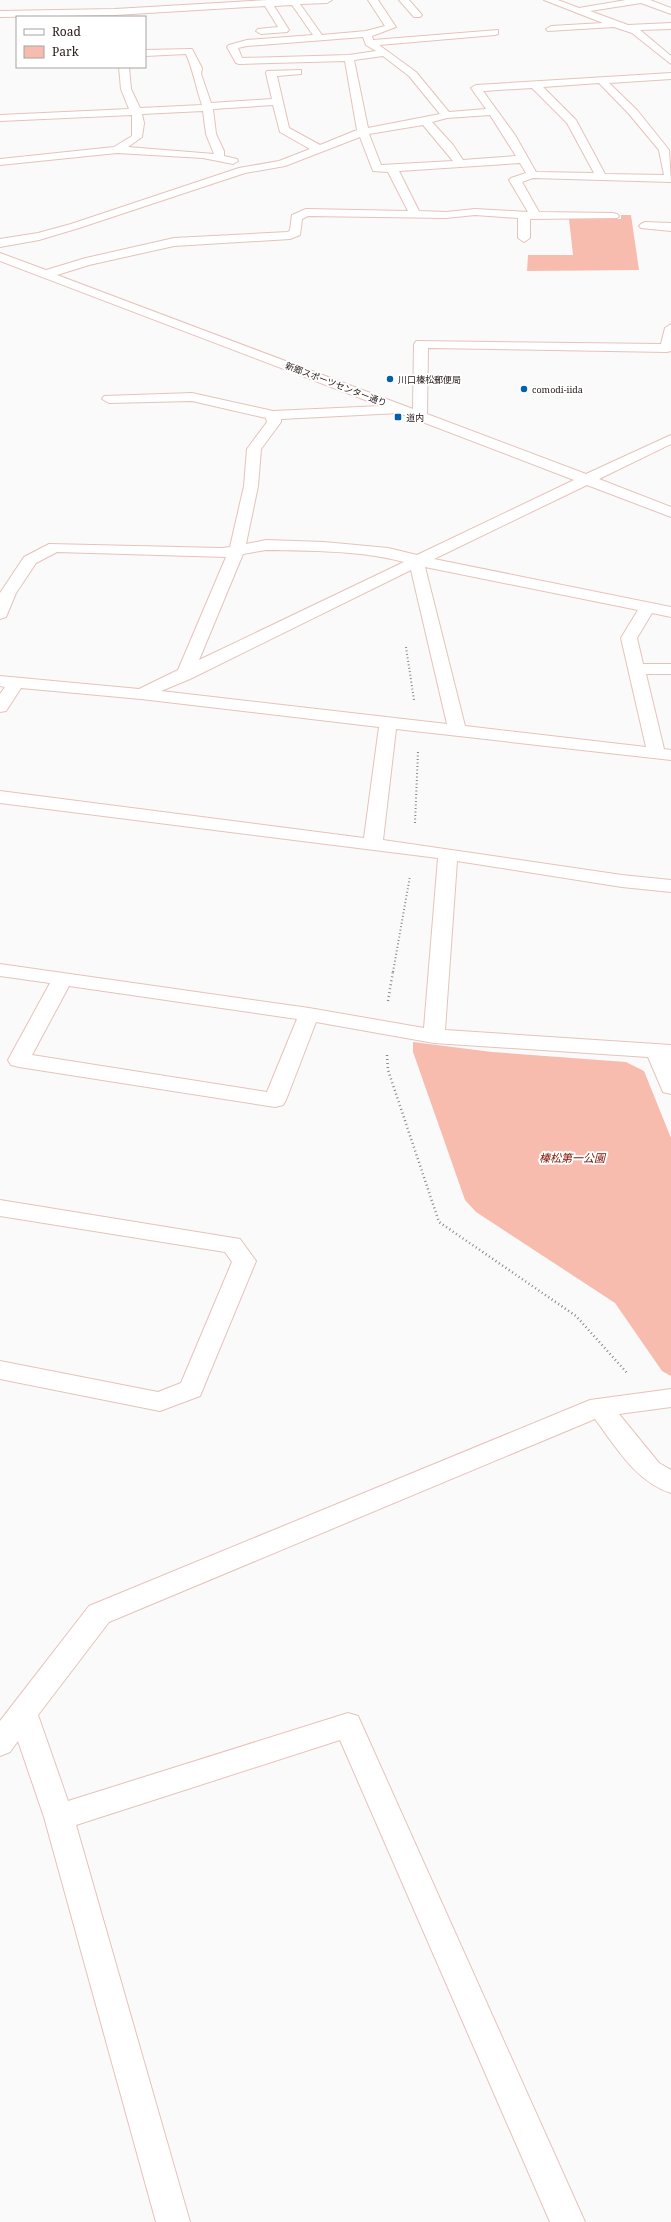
<svg xmlns="http://www.w3.org/2000/svg" width="671" height="2222" font-family="'Noto Serif','Noto Sans JP',serif">
<style>
.green{fill:#f8bcaf}
.lines{fill:none;stroke-linecap:round;stroke-linejoin:round}
.minor-casing{stroke:#e5c3bb;stroke-width:2}
.path-far1{stroke:#8d8785;stroke-width:2;stroke-dasharray:1 2.5;stroke-linecap:butt}
.path{stroke:#8d8785;stroke-width:2.5;stroke-dasharray:1 3;stroke-linecap:butt}
.minor{fill:#fff;fill-rule:evenodd}
.poi-dot{fill:#015fac;stroke:#fff;stroke-width:1.5}
.labels{text-anchor:middle;dominant-baseline:central;stroke-width:4;stroke-linejoin:round;paint-order:stroke}
.far-poi-label{font-size:9px;fill:#251916;stroke:#fff;text-anchor:start}
.far-street-label{font-size:9px;fill:#251916;stroke:#fff}
.park-label{font-size:11px;font-style:italic;fill:#811000;stroke:#fff}
</style>
<rect width="100%" height="100%" fill="#fafafa"/>
<!-- green -->
<path class="green" d="M 621,215 L 631,215 L 639,270 L 527,271 L 528,255 L 573,255 L 569,219 L 621,219 Z
M 413,1042 L 492,1052 L 626,1062 L 644,1071 L 671,1138 L 671,1376 L 662,1371 L 615,1303 L 476,1212 L 465,1200 L 413,1052 Z"/>
<g class="lines">
<defs>
<path id="minor" d="M 268,0 L 332,0 L 327,3 L 300,4 L 322,35 L 366,31 L 385,26 L 368,0 L 378,0 L 396,27 L 372,36 L 373,40 L 498,30 L 498,34 L 495,35 L 379,45 L 416,72 L 449,112 L 486,109 L 471,88 L 476,85 L 671,73 L 671,79 L 609,83 L 637,110 L 669,150 L 671,182 L 533,178 L 522,182 L 539,212 L 613,213 L 617,214 L 619,216 L 617,218 L 530,219 L 530,238 L 524,242 L 518,238 L 518,218 L 475,215 L 446,218 L 308,216 L 302,219 L 300,235 L 290,239 L 174,246 L 89,265 L 57,275 L 413,409 L 414,344 L 416,341 L 661,344 L 665,328 L 671,324 L 671,351 L 667,352 L 428,348 L 427,414 L 586,474 L 671,435 L 671,444 L 599,479 L 671,507 L 671,517 L 587,485 L 434,559 L 671,607 L 671,617 L 652,613 L 637,638 L 643,664 L 671,664 L 671,674 L 646,674 L 664,749 L 671,750 L 671,760 L 396,729 L 383,840 L 622,875 L 671,880 L 671,892 L 622,887 L 457,861 L 445,1030 L 671,1045 L 671,1094 L 663,1092 L 648,1057 L 434,1043 L 316,1022 L 286,1100 L 283,1105 L 275,1107 L 19,1067 L 11,1065 L 8,1060 L 50,983 L 0,976 L 0,964 L 309,1008 L 424,1028 L 438,858 L 0,803 L 0,791 L 364,838 L 379,727 L 141,699 L 21,688 L 6,711 L 0,712 L 0,694 L 5,687 L 0,686 L 0,676 L 139,689 L 178,670 L 226,557 L 57,552 L 36,563 L 16,593 L 6,617 L 0,619 L 0,593 L 24,557 L 49,544 L 222,548 L 230,547 L 244,486 L 247,449 L 267,422 L 266,418 L 192,401 L 109,403 L 102,399 L 104,396 L 192,393 L 273,411 L 381,406 L 0,261 L 0,253 L 46,270 L 86,258 L 174,238 L 288,232 L 290,230 L 292,215 L 306,209 L 408,211 L 388,172 L 373,171 L 360,137 L 285,166 L 245,173 L 79,228 L 39,240 L 0,247 L 0,239 L 38,233 L 71,224 L 239,168 L 279,161 L 310,149 L 280,132 L 273,105 L 213,109 L 216,134 L 224,151 L 224,156 L 237,159 L 238,161 L 233,164 L 203,158 L 117,153 L 0,165 L 0,159 L 114,147 L 132,136 L 132,115 L 0,121 L 0,115 L 129,109 L 121,89 L 119,67 L 129,67 L 131,89 L 140,108 L 202,105 C 196,88 193,69 186,54 L 145,56 L 145,50 L 192,49 L 202,68 L 201,74 L 211,103 L 272,99 L 266,73 L 267,71 L 301,70 L 301,74 L 277,76 L 289,128 L 320,145 L 357,130 L 345,61 L 239,64 L 236,63 L 227,47 L 229,45 L 247,40 L 313,35 L 292,5 L 274,6 L 289,30 L 287,32 L 261,34 L 256,31 L 258,29 L 278,27 L 265,6 L 115,15 L 0,17 L 0,11 L 115,9 ZM 363,37 L 366,45 L 376,51 L 349,55 L 242,58 L 238,48 L 247,46 ZM 383,56 L 409,76 L 440,114 L 368,128 L 354,60 ZM 599,83 L 629,114 L 659,150 L 664,175 L 605,174 L 576,120 L 543,87 ZM 532,88 L 567,123 L 594,173 L 536,172 L 515,135 L 483,91 ZM 203,111 L 206,134 L 214,154 L 128,147 L 142,137 L 144,123 L 142,114 ZM 490,115 L 516,156 L 463,160 L 453,145 L 432,122 L 447,118 ZM 423,125 L 453,161 L 381,165 L 369,134 ZM 520,163 L 526,173 L 511,178 L 509,180 L 528,212 L 475,209 L 446,212 L 419,211 L 399,171 ZM 399,413 L 574,480 L 417,555 L 388,548 L 324,542 L 266,540 L 246,544 L 258,486 L 261,449 L 281,422 L 281,419 ZM 266,550 C 311,551 359,550 404,562 L 199,660 L 243,554 ZM 425,567 L 638,610 L 621,638 L 646,747 L 465,726 ZM 411,570 L 447,724 L 161,691 L 190,679 ZM 69,986 L 297,1019 L 267,1092 L 32,1055 Z
M 399,0 L 409,0 L 422,15 L 420,17 L 414,17 Z
M 544,0 L 558,0 L 579,8 L 626,0 L 650,0 L 671,8 L 671,14 L 641,3 L 590,11 L 628,25 L 671,23 L 671,29 L 640,30 L 671,56 L 671,64 L 632,33 L 614,27 L 548,31 L 546,29 L 551,26 L 603,23 Z
M 645,222 L 671,223 L 671,231 L 641,228 L 639,226 L 641,224 Z
M 0,1200 L 240,1239 L 256,1261 L 200,1396 L 160,1411 L 0,1379 L 0,1361 L 158,1392 L 181,1383 L 232,1262 L 225,1252 L 0,1216 Z
M 671,1389 L 671,1407 L 619,1414 L 659,1463 L 671,1470 L 671,1493 C 636,1482 616,1447 595,1419 L 109,1622 L 38,1715 L 68,1801 L 348,1713 L 358,1716 L 585,2222 L 550,2222 L 340,1740 L 76,1825 L 190,2222 L 156,2222 L 44,1817 L 18,1741 L 10,1752 L 0,1756 L 0,1721 L 89,1606 L 590,1400 Z"/>
</defs>
<!-- minor casing -->
<use href="#minor" class="minor-casing"/>
<!-- path-far1 -->
<path class="path-far1" d="M 406,647 L 414,700
M 415,823 L 418,752
M 393,972 L 410,876"/>
<!-- path -->
<path class="path" d="M 388,1001 L 393,971
M 387,1055 L 388,1070 L 439,1222 L 576,1316 L 628,1374"/>
<!-- minor -->
<use href="#minor" class="minor"/>
</g>
<!-- markers -->
<g class="poi-dot">
<circle cx="390" cy="379" r="4"/>
<circle cx="524" cy="389" r="4"/>
<rect x="394" y="413" width="8" height="8" rx="2"/>
</g>
<g class="labels">
<!-- far-poi labels -->
<g class="far-poi-label">
<text x="398" y="379">川口榛松郵便局</text>
<text x="532" y="389">comodi-iida</text>
<text x="406" y="417">道内</text>
</g>
<!-- far-street labels -->
<g class="far-street-label">
<text transform="translate(336 384) rotate(21)">新郷スポーツセンター通り</text>
</g>
<!-- park labels -->
<g class="park-label">
<text x="572" y="1157">榛松第一公園</text>
</g>
</g>
<!-- legend -->
<rect x="16" y="16" width="130" height="52" fill="#ffffff" stroke="#a8a3a2"/>
<rect x="24" y="29" width="20" height="6" fill="#ffffff" stroke="#a8a3a2"/>
<text x="52" y="36" font-size="12" fill="#251916">Road</text>
<rect x="24" y="46" width="20" height="12" fill="#f8bcaf" stroke="#a8a3a2"/>
<text x="52" y="56" font-size="12" fill="#251916">Park</text>
</svg>
